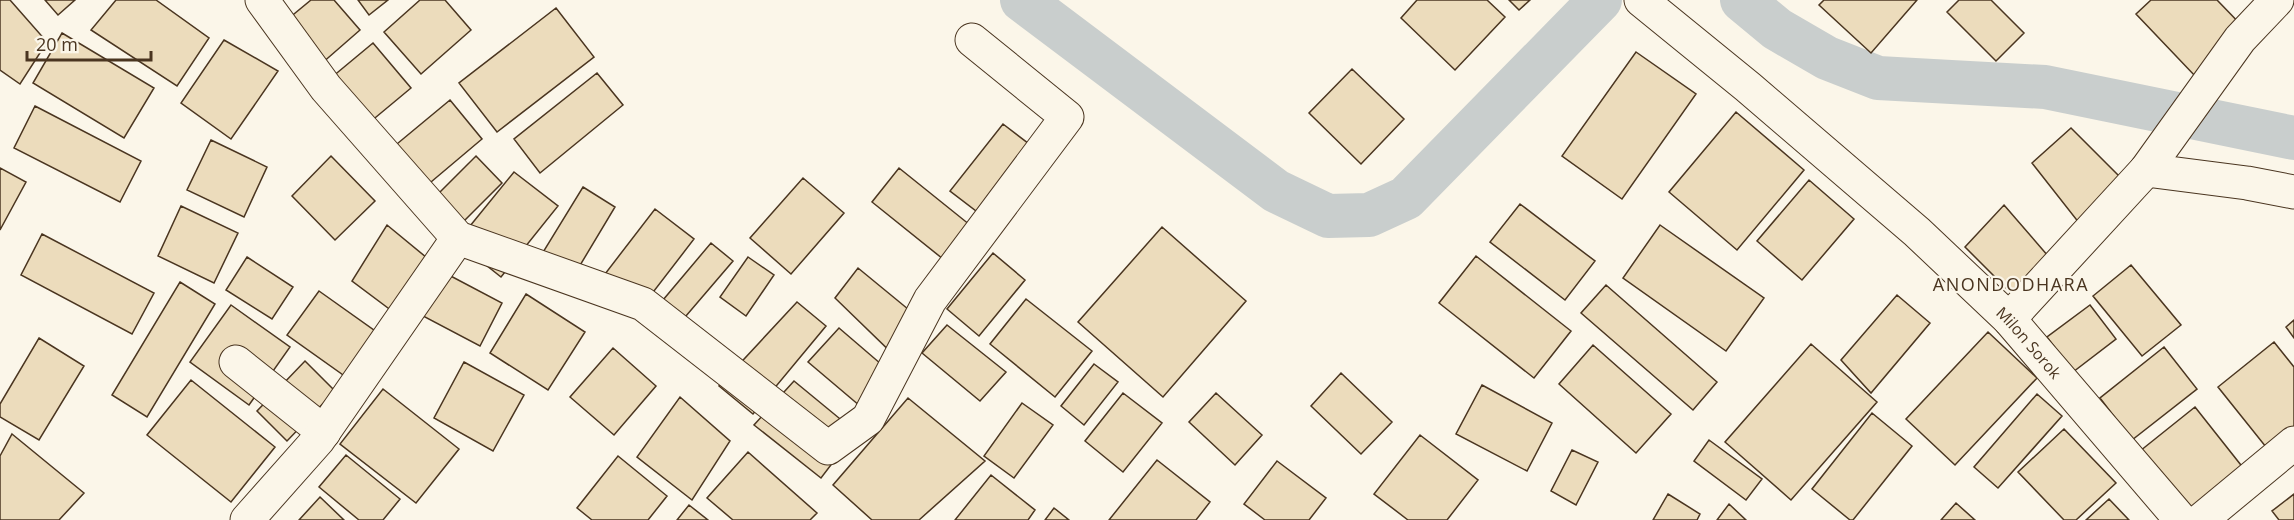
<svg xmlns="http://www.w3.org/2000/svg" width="2294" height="520" font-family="'Open Sans',sans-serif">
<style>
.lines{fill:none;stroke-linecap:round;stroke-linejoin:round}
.canal{stroke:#c9cecd;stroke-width:44}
.building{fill:#ecdcbc;stroke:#4a3520;stroke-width:1.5}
.minor-casing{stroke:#4a3520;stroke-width:35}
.minor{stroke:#fbf6e9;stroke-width:33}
.labels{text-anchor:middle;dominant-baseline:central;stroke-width:4.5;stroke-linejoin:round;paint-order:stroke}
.street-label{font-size:16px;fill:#4a3520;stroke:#fbf6e9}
.neighbourhood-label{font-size:18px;letter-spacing:1.5px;fill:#4a3520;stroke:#fbf6e9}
</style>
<rect width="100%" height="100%" fill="#fbf6e9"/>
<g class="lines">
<!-- canal -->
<path class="canal" d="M 1022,0 L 1276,191 L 1328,216 L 1369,215 L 1406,198 L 1600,0
M 1742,0 L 1777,29 L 1827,58 L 1878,78 L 2045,87 L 2294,138"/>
</g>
<!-- building -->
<path class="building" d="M 0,0 L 10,0 L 47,42 L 20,84 L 0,70 Z
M 45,0 L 75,0 L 58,15 Z
M 116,0 L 156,0 L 209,38 L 177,86 L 91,30 Z
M 311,0 L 334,0 L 360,30 L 313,71 L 277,28 Z
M 358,0 L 388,0 L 369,15 Z
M 420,0 L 445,0 L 471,30 L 421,74 L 384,32 Z
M 1417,0 L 1487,0 L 1505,17 L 1455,70 L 1401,18 Z
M 1509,0 L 1530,0 L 1519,10 Z
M 1824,0 L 1917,0 L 1871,53 L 1819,5 Z
M 1959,0 L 1991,0 L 2024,33 L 1996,61 L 1947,12 Z
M 2151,0 L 2217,0 L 2246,30 L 2196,77 L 2136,14 Z
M 556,8 L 594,57 L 497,132 L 459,83 Z
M 62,33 L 154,88 L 124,138 L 33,83 Z
M 224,40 L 278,71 L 231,139 L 181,103 Z
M 373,43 L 411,88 L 352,137 L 314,92 Z
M 1636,52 L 1696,94 L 1622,199 L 1562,156 Z
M 1352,69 L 1404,119 L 1361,164 L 1309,113 Z
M 597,73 L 623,105 L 540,173 L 514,139 Z
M 450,100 L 482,139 L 412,198 L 380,158 Z
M 35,106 L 141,161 L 120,202 L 14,148 Z
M 1736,112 L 1804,170 L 1737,250 L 1669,192 Z
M 1003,124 L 1050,160 L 997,227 L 950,191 Z
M 2071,128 L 2128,185 L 2083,228 L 2032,163 Z
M 211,140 L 267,167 L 244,217 L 187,190 Z
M 331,156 L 375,201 L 335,240 L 292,196 Z
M 476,156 L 502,183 L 446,239 L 420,212 Z
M 0,168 L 26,182 L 0,230 Z
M 899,168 L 970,225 L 943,259 L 872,202 Z
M 514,172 L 558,206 L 501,277 L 457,242 Z
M 803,178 L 844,213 L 791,274 L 750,238 Z
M 1809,180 L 1854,219 L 1802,280 L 1757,241 Z
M 583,187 L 615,207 L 567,287 L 534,267 Z
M 1520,204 L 1595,261 L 1565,300 L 1490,242 Z
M 2004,205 L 2055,264 L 2019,301 L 1965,247 Z
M 181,206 L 238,233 L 214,283 L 158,256 Z
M 655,209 L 694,239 L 634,317 L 595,287 Z
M 387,225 L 438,267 L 404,320 L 352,281 Z
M 1660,225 L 1764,298 L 1726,351 L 1623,278 Z
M 1162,227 L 1246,301 L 1163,397 L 1078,322 Z
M 42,234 L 154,293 L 132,334 L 21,275 Z
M 711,243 L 733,261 L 668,337 L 647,319 Z
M 993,253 L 1025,280 L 979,336 L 947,309 Z
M 1476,256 L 1571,331 L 1534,378 L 1439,303 Z
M 247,257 L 293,287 L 272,319 L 226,290 Z
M 748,257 L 774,275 L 746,316 L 720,297 Z
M 2131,265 L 2181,325 L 2142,356 L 2093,296 Z
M 858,268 L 925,323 L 898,359 L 835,298 Z
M 445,273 L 502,303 L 480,346 L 423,316 Z
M 180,282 L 215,304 L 147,417 L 112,395 Z
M 1606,285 L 1717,382 L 1693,410 L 1581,313 Z
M 319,291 L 378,333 L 346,377 L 287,335 Z
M 526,294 L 585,332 L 548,390 L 490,353 Z
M 1897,295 L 1930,323 L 1871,393 L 1841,360 Z
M 1026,299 L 1092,351 L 1055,397 L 990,344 Z
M 797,302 L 826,326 L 753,414 L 719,386 Z
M 231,305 L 290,347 L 249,405 L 190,362 Z
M 2090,305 L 2116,339 L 2073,372 L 2047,337 Z
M 2294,320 L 2294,338 L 2286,327 Z
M 947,325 L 1006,372 L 980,401 L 922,353 Z
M 839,328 L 888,370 L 860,406 L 808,362 Z
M 1988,332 L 2037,378 L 1955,465 L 1906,419 Z
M 39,338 L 84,366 L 39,440 L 0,417 L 0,404 Z
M 2274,342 L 2294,367 L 2294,441 L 2274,457 L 2218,387 Z
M 1811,344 L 1877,402 L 1791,500 L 1725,442 Z
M 1593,345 L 1671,414 L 1636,453 L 1559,384 Z
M 2164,347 L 2197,389 L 2132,440 L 2100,398 Z
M 613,348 L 656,386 L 614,435 L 570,397 Z
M 305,361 L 335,391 L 287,441 L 257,411 Z
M 464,362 L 524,395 L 493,451 L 434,418 Z
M 1094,364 L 1118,382 L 1084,425 L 1061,406 Z
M 1341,373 L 1392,422 L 1361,454 L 1311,406 Z
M 191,380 L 275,447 L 231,502 L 147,435 Z
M 794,381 L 856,432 L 821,478 L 754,425 Z
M 1482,385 L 1552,423 L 1527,471 L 1456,434 Z
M 383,389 L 459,449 L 416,503 L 340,444 Z
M 1123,393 L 1162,423 L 1123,472 L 1085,441 Z
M 1216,393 L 1262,435 L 1235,465 L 1189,422 Z
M 2037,394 L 2062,416 L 1998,488 L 1974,467 Z
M 680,397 L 730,441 L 692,500 L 637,457 Z
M 908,398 L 985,461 L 919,520 L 872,520 L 833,485 Z
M 1022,403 L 1053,425 L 1014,478 L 984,456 Z
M 2195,407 L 2248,474 L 2190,520 L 2135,455 Z
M 1872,413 L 1912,446 L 1853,520 L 1850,520 L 1812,489 Z
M 2064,429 L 2116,483 L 2076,520 L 2064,520 L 2018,472 Z
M 12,434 L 84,493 L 59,520 L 0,520 L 0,456 Z
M 1420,435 L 1478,480 L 1447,520 L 1408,520 L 1374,494 Z
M 1709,440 L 1762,479 L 1746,500 L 1694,461 Z
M 1572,450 L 1598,462 L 1576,505 L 1551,491 Z
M 748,452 L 817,513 L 810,520 L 733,520 L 707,498 Z
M 346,455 L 400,499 L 383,520 L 359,520 L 319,487 Z
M 618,456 L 667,496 L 648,520 L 592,520 L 577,508 Z
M 1157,460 L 1210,502 L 1196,520 L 1109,520 Z
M 1277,461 L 1326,498 L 1309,520 L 1265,520 L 1244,504 Z
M 991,475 L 1035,510 L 1028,520 L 955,520 Z
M 1668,494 L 1700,514 L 1697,520 L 1653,520 Z
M 2294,494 L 2294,520 L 2279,520 L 2272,511 Z
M 320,497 L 344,520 L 299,520 Z
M 2109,499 L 2129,520 L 2086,520 Z
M 1956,503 L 1975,520 L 1941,520 Z
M 1729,504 L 1746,520 L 1717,520 Z
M 689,505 L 708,520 L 677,520 Z
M 1054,508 L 1069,520 L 1045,520 Z"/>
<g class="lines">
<defs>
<g id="minor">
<path d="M 262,0 L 326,88 L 458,238 L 643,304 L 828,448 L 868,419 L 930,300 L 1067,117 L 972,40"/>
<path id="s1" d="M 1641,0 L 1748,87 L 1917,232 L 2009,319 L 2181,520"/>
<path d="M 2146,170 L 2247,183 L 2294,192"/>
<path d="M 2009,319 L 2146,170 L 2240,39 L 2277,0"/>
<path d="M 236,362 L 324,432"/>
<path d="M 247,520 L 318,440 L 458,238"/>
<path d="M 2201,520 L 2294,443"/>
</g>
</defs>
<!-- minor casing -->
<use href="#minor" class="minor-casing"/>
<!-- minor -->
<use href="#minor" class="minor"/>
</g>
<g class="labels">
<!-- street labels -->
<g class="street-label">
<text stroke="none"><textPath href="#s1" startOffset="518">Milon Sorok</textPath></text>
</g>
<!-- neighbourhood labels -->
<g class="neighbourhood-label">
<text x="2011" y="284">ANONDODHARA</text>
</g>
</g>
<!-- scale -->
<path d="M27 51v9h124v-9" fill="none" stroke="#4a3520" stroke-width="3"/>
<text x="36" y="51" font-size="18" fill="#4a3520" stroke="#fbf6e9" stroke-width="4.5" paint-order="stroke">20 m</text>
</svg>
